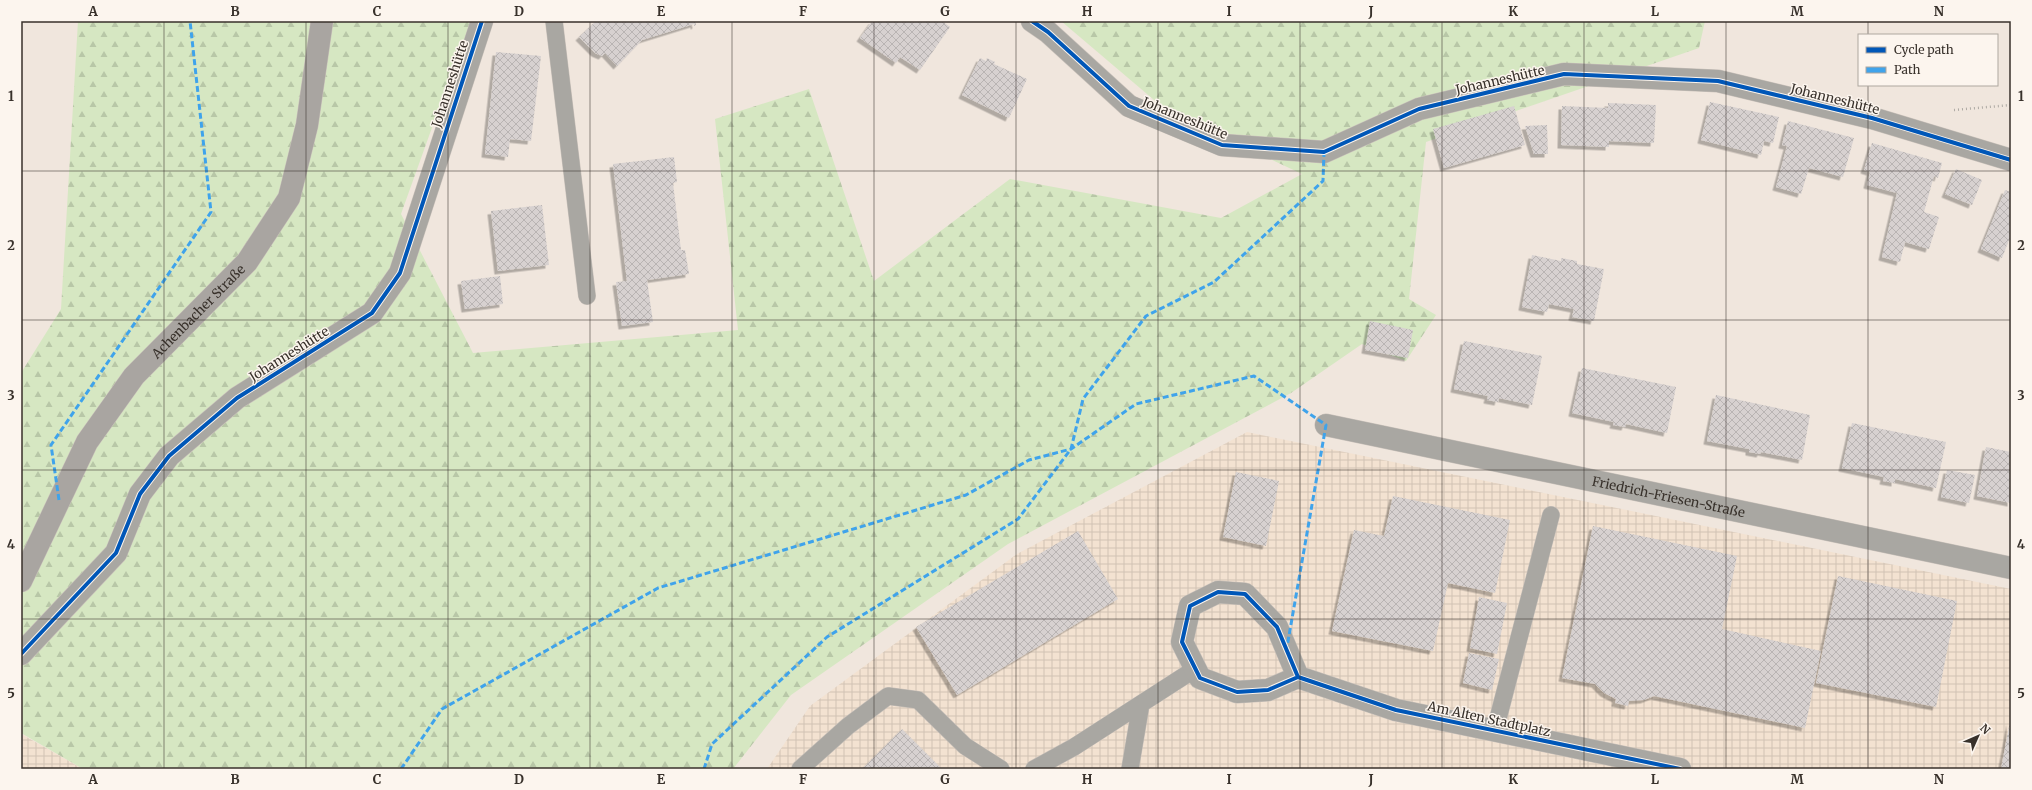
<svg xmlns="http://www.w3.org/2000/svg" width="2032" height="790" font-family="Merriweather,serif">
<style>
.industrial{fill:url(#industrial-grid)}
.forest{fill:url(#forest-firs)}
.building{fill:url(#building-cross-hatch);filter:url(#shadow)}
.lines{fill:none;stroke-linecap:round;stroke-linejoin:round}
.service-casing{stroke:#cac2bb;stroke-width:18}
.minor-casing{stroke:#cac2bb;stroke-width:23}
.secondary-casing{stroke:#cac2bb;stroke-width:23}
.path{stroke:#aeaaa4;stroke-width:2.5;stroke-dasharray:1 3;stroke-linecap:butt}
.service{stroke:#a9a7a2;stroke-width:17}
.minor{stroke:#a9a7a2;stroke-width:22}
.secondary{stroke:#a9a5a1;stroke-width:22}
.quiet{stroke:#3fa3eb;stroke-width:3;stroke-dasharray:6 3;stroke-linecap:butt}
.cycleway-casing{stroke:#fcf5ee;stroke-width:6}
.cycleway{stroke:#0057b8;stroke-width:4}
.grid{fill:none;stroke:#38312b;stroke-width:1;stroke-opacity:0.55}
.labels{text-anchor:middle;dominant-baseline:central;stroke-width:3;stroke-linejoin:round;paint-order:stroke}
.street-label{font-size:13px;fill:#38312b;stroke:#fcf5ee}
.neatline{fill:none;stroke:#38312b;stroke-width:1.5}
.grid-label{font-size:13px;text-anchor:middle;font-weight:bold;fill:#38312b}
</style>
<defs>
<pattern id="industrial-grid" width="8" height="8" patternUnits="userSpaceOnUse"><rect width="8" height="8" fill="#f3e2d1"/><path d="M0 4h8M4 0v8" fill="none" stroke="#d1c2b4"/></pattern>
<pattern id="forest-firs" width="22" height="20" patternUnits="userSpaceOnUse"><rect width="22" height="20" fill="#d6e7c2"/><path d="M5 1l3.5 6h-7zM16 11l3.5 6h-7z" fill="#b8c7a7"/></pattern>
<pattern id="building-cross-hatch" width="8" height="8" patternUnits="userSpaceOnUse"><rect width="8" height="8" fill="#d7d1d0"/><path d="M0 0l8 8M0 8l8-8" fill="none" stroke="#b9b4b3"/></pattern>
<filter id="shadow"><feDropShadow dx="-3.5" dy="3.5" stdDeviation="0" flood-color="#0004"/></filter>
</defs>
<rect width="100%" height="100%" fill="#f0e6dd"/>
<!-- industrial -->
<path class="industrial" d="M 1247,432 L 2011,589 L 2011,769 L 767,769 L 810,706 L 1017,554 Z
M 23,735 L 83,769 L 21,769 Z"/>
<!-- forest -->
<path class="forest" d="M 78,21 L 477,21 L 462,44 L 401,214 L 473,353 L 738,330 L 715,119 L 809,89 L 874,281 L 1010,179 L 1221,218 L 1302,174 L 1167,111 L 1061,21 L 1705,21 L 1699,48 L 1426,142 L 1409,299 L 1436,315 L 1406,361 L 1362,344 L 1291,393 L 1008,544 L 791,695 L 733,769 L 83,769 L 21,733 L 21,373 L 61,309 Z"/>
<!-- building -->
<path class="building" d="M 596,21 L 695,21 L 696,25 L 694,26 L 694,24 L 642,40 L 617,66 L 605,53 L 602,56 L 595,53 L 579,37 Z
M 872,21 L 942,21 L 950,27 L 920,70 L 900,57 L 896,63 L 860,38 Z
M 496,52 L 541,56 L 531,141 L 510,139 L 508,157 L 485,154 Z
M 980,58 L 986,61 L 987,58 L 995,62 L 994,64 L 1027,79 L 1009,118 L 962,95 Z
M 1710,102 L 1779,117 L 1773,143 L 1764,141 L 1761,155 L 1701,140 Z
M 1608,103 L 1656,105 L 1654,143 L 1609,141 L 1609,147 L 1561,145 L 1562,106 L 1608,108 Z
M 1514,106 L 1525,145 L 1444,168 L 1433,129 Z
M 1788,121 L 1854,138 L 1843,177 L 1809,168 L 1801,194 L 1776,187 L 1787,146 L 1782,145 Z
M 1547,125 L 1548,154 L 1534,154 L 1525,126 Z
M 1872,143 L 1942,163 L 1938,178 L 1934,176 L 1924,212 L 1939,217 L 1929,249 L 1905,242 L 1900,262 L 1882,257 L 1897,193 L 1867,185 L 1870,172 L 1864,170 Z
M 674,157 L 677,182 L 673,183 L 681,250 L 685,250 L 689,274 L 647,280 L 653,322 L 622,326 L 616,282 L 627,281 L 613,164 Z
M 1956,169 L 1982,180 L 1972,205 L 1945,194 Z
M 2005,190 L 2011,192 L 2011,241 L 2009,240 L 2002,258 L 1981,249 Z
M 542,205 L 549,265 L 498,271 L 491,211 Z
M 1532,255 L 1561,261 L 1561,258 L 1577,261 L 1577,264 L 1604,269 L 1594,321 L 1572,317 L 1574,309 L 1549,304 L 1547,312 L 1522,307 Z
M 500,276 L 503,304 L 465,309 L 461,281 Z
M 1370,321 L 1413,330 L 1408,358 L 1365,350 Z
M 1464,341 L 1542,356 L 1532,405 L 1499,398 L 1498,402 L 1487,400 L 1488,396 L 1454,389 Z
M 1582,368 L 1676,387 L 1667,433 L 1626,424 L 1625,427 L 1613,425 L 1614,422 L 1572,413 Z
M 1716,395 L 1810,415 L 1802,460 L 1761,452 L 1760,454 L 1749,452 L 1749,449 L 1707,441 Z
M 1852,423 L 1946,442 L 1936,488 L 1895,479 L 1895,483 L 1883,481 L 1884,477 L 1842,468 Z
M 1986,447 L 2011,452 L 2011,503 L 1977,496 Z
M 1947,470 L 1975,475 L 1969,503 L 1941,497 Z
M 1236,472 L 1279,481 L 1266,546 L 1223,537 Z
M 1393,496 L 1510,520 L 1495,593 L 1448,583 L 1433,651 L 1332,631 L 1354,530 L 1384,536 Z
M 1593,526 L 1737,556 L 1722,629 L 1821,651 L 1805,728 L 1654,696 L 1644,700 L 1629,701 L 1628,706 L 1615,703 L 1616,699 L 1604,693 L 1595,684 L 1562,678 Z
M 1078,531 L 1118,599 L 957,695 L 916,627 Z
M 1838,576 L 1957,601 L 1936,707 L 1816,683 Z
M 1479,597 L 1507,603 L 1497,654 L 1470,648 Z
M 1469,653 L 1499,659 L 1492,690 L 1463,683 Z
M 2010,721 L 2011,769 L 2001,769 Z
M 902,729 L 942,769 L 862,769 Z"/>
<g class="lines">
<defs>
<path id="service" d="M 554,21 L 587,296
M 1495,730 L 1551,515
M 800,769 L 848,726 L 888,696 L 918,700 L 965,746 L 1001,769
M 1034,769 L 1074,747 L 1195,669
M 1130,769 L 1141,704"/>
<g id="minor">
<path d="M 1032,21 L 1048,32 L 1129,106 L 1222,145 L 1324,152 L 1419,109 L 1564,74 L 1718,81 L 1872,118 L 2011,160"/>
<path id="s1" d="M 1326,425 L 2011,568"/>
<path d="M 21,654 L 116,553 L 140,494 L 169,456 L 237,398 L 372,313 L 400,273 L 482,21"/>
<path d="M 1298,677 L 1277,627 L 1245,594 L 1218,592 L 1190,606 L 1182,642 L 1200,678 L 1237,692 L 1268,690 L 1298,677 L 1396,710 L 1680,769"/>
</g>
<g id="secondary">
<path id="s2" d="M 21,581 L 87,442 L 134,376 L 247,262 L 289,198 L 307,125 L 322,21"/>
</g>
</defs>
<!-- service casing -->
<use href="#service" class="service-casing"/>
<!-- minor casing -->
<use href="#minor" class="minor-casing"/>
<!-- secondary casing -->
<use href="#secondary" class="secondary-casing"/>
<!-- path -->
<path class="path" d="M 1954,110 L 2011,105"/>
<!-- service -->
<use href="#service" class="service"/>
<!-- minor -->
<use href="#minor" class="minor"/>
<!-- secondary -->
<use href="#secondary" class="secondary"/>
<!-- quiet -->
<path class="quiet" d="M 59,500 L 51,445 L 211,212 L 190,21
M 401,769 L 442,709 L 658,588 L 966,495 L 1029,460 L 1071,449 L 1136,404 L 1254,376 L 1326,425 L 1287,647
M 704,769 L 712,744 L 827,637 L 1018,519 L 1071,449 L 1083,399 L 1146,316 L 1214,282 L 1323,181 L 1324,152"/>
<defs>
<path id="cycleway" d="M 1032,21 L 1048,32 L 1129,106 L 1222,145 L 1324,152 L 1419,109 L 1564,74 L 1718,81 L 1872,118 L 2011,160
M 21,654 L 116,553 L 140,494 L 169,456 L 237,398 L 372,313 L 400,273 L 482,21
M 1298,677 L 1277,627 L 1245,594 L 1218,592 L 1190,606 L 1182,642 L 1200,678 L 1237,692 L 1268,690 L 1298,677 L 1396,710 L 1680,769"/>
</defs>
<!-- cycleway casing -->
<use href="#cycleway" class="cycleway-casing"/>
<!-- cycleway -->
<use href="#cycleway" class="cycleway"/>
</g>
<!-- grid -->
<path class="grid" d="M 164,21 L 164,769M 306,21 L 306,769M 448,21 L 448,769M 590,21 L 590,769M 732,21 L 732,769M 874,21 L 874,769M 1016,21 L 1016,769M 1158,21 L 1158,769M 1300,21 L 1300,769M 1442,21 L 1442,769M 1584,21 L 1584,769M 1726,21 L 1726,769M 1868,21 L 1868,35M 1868,85 L 1868,769M 21,171 L 2011,171M 21,320 L 2011,320M 21,470 L 2011,470M 21,619 L 2011,619"/>
<g class="labels">
<!-- street labels -->
<g class="street-label">
<text transform="translate(1500 80) rotate(-13)">Johanneshütte</text>
<text transform="translate(450 84) rotate(-72)">Johanneshütte</text>
<text transform="translate(1835 99) rotate(14)">Johanneshütte</text>
<text transform="translate(1185 118) rotate(22)">Johanneshütte</text>
<text stroke="none"><textPath href="#s2" startOffset="326">Achenbacher Straße</textPath></text>
<text transform="translate(289 354) rotate(-32)">Johanneshütte</text>
<text stroke="none"><textPath href="#s1" startOffset="350">Friedrich-Friesen-Straße</textPath></text>
<text transform="translate(1489 719) rotate(12)">Am Alten Stadtplatz</text>
</g>
</g>
<!-- border -->
<rect width="2032" height="790" fill="none" stroke="#fcf5ee" stroke-width="44"/>
<!-- legend -->
<rect x="1858" y="34" width="140" height="52" fill="#fcf5ee" stroke="#aea7a0"/>
<rect x="1866" y="47" width="20" height="6" fill="#0057b8" stroke="#aea7a0"/>
<text x="1894" y="54" font-size="12" fill="#38312b">Cycle path</text>
<rect x="1866" y="67" width="20" height="6" fill="#3fa3eb" stroke="#aea7a0"/>
<text x="1894" y="74" font-size="12" fill="#38312b">Path</text>
<!-- north arrow -->
<g transform="translate(1978 736) rotate(45)" stroke="#fcf5ee" stroke-width="3" paint-order="stroke">
<path d="M0-3L7 15L0 10L-7 15Z" fill="#38312b"/>
<text y="-6" font-size="11" font-weight="bold" text-anchor="middle" fill="#38312b">N</text>
</g>
<rect x="22" y="22" width="1988" height="746" class="neatline"/>
<g class="grid-label">
<text x="93" y="16">A</text>
<text x="235" y="16">B</text>
<text x="377" y="16">C</text>
<text x="519" y="16">D</text>
<text x="661" y="16">E</text>
<text x="803" y="16">F</text>
<text x="945" y="16">G</text>
<text x="1087" y="16">H</text>
<text x="1229" y="16">I</text>
<text x="1371" y="16">J</text>
<text x="1513" y="16">K</text>
<text x="1655" y="16">L</text>
<text x="1797" y="16">M</text>
<text x="1939" y="16">N</text>
<text x="11" y="101">1</text>
<text x="2021" y="101">1</text>
<text x="11" y="250">2</text>
<text x="2021" y="250">2</text>
<text x="11" y="400">3</text>
<text x="2021" y="400">3</text>
<text x="11" y="549">4</text>
<text x="2021" y="549">4</text>
<text x="11" y="698">5</text>
<text x="2021" y="698">5</text>
<text x="93" y="784">A</text>
<text x="235" y="784">B</text>
<text x="377" y="784">C</text>
<text x="519" y="784">D</text>
<text x="661" y="784">E</text>
<text x="803" y="784">F</text>
<text x="945" y="784">G</text>
<text x="1087" y="784">H</text>
<text x="1229" y="784">I</text>
<text x="1371" y="784">J</text>
<text x="1513" y="784">K</text>
<text x="1655" y="784">L</text>
<text x="1797" y="784">M</text>
<text x="1939" y="784">N</text>
</g>
</svg>
